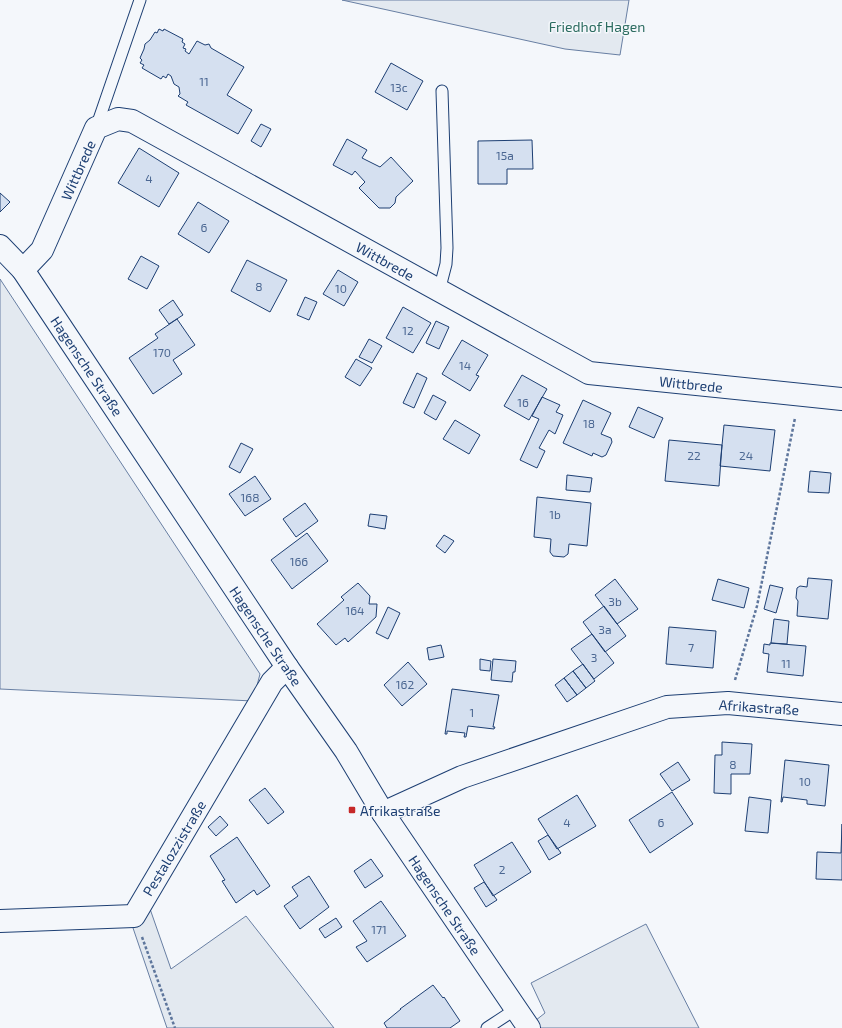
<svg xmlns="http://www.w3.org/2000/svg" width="842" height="1028" font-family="'Exo 2',sans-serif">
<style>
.green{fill:#e3e9f0;stroke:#687fa3}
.building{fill:#d5e0f0;stroke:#1d3f73}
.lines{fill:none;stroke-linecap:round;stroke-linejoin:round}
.service-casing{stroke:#1d3f73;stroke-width:13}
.minor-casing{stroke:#1d3f73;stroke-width:24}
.tertiary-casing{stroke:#1d3f73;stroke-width:24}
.path{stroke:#5e769c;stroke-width:2.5;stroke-dasharray:3 2;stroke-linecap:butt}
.service{stroke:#f4f7fb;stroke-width:11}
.minor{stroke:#f4f7fb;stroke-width:22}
.tertiary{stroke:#f4f7fb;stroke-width:22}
.poi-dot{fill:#c62828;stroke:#f4f7fb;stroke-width:1.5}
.labels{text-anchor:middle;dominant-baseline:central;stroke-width:3;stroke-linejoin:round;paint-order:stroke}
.number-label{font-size:12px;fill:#4b6792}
.park-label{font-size:14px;fill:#2c6c60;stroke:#f4f7fb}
.street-label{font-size:14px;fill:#1d3f73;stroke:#f4f7fb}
.poi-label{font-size:14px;fill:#1d3f73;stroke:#f4f7fb;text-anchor:start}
</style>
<rect width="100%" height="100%" fill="#f4f7fb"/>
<!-- green -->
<path class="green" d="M 342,0 L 629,0 L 620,55 L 565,49 Z
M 0,279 L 260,674 L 253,701 L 0,689 Z
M 149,906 L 171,969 L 246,916 L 334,1028 L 167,1028 L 132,925 Z
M 646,924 L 699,1028 L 526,1028 L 545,1013 L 531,983 Z"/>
<!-- building -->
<path class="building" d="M 159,29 L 163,31 L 164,29 L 183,39 L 182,42 L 185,44 L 183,48 L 186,49 L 185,51 L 189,54 L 197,41 L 205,45 L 209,44 L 211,48 L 244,67 L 227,95 L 252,110 L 238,134 L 186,105 L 188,102 L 178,96 L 180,94 L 179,87 L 174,84 L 171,76 L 168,74 L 166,78 L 163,76 L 161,79 L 142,68 L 144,65 L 140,63 L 142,60 L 140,58 L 144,49 L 145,44 L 150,40 L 155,32 L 157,33 Z
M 391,63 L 423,81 L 407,110 L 375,92 Z
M 261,124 L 271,129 L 261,147 L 251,141 Z
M 347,139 L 367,150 L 362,158 L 380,167 L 391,157 L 413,181 L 396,197 L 395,203 L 390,208 L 379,208 L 359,188 L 365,182 L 355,171 L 352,175 L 333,165 Z
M 532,140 L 533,169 L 507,169 L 507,184 L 478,184 L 478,141 Z
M 139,148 L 179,173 L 159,207 L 118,183 Z
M 0,193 L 10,202 L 0,212 Z
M 198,202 L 229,221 L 209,253 L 178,234 Z
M 141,256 L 159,266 L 147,289 L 128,279 Z
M 247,260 L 287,280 L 270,312 L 231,291 Z
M 338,270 L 358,282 L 344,306 L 323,294 Z
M 305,297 L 317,302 L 309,320 L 297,315 Z
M 173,300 L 183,315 L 169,324 L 159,310 Z
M 403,307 L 431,323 L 413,353 L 386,338 Z
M 177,319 L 195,345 L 173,360 L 182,374 L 153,394 L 129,358 L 158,338 L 155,334 Z
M 436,321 L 449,327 L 439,349 L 426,343 Z
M 369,339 L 382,346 L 372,363 L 359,357 Z
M 462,340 L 488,355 L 476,375 L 479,376 L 470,391 L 442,374 Z
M 356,359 L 372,368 L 360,386 L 345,377 Z
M 417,373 L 427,378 L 414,408 L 403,403 Z
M 522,375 L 547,389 L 529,420 L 504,406 Z
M 433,395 L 446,402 L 436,420 L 424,413 Z
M 542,397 L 560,405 L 556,412 L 563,415 L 555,434 L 549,430 L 539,448 L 545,451 L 537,468 L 520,460 L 539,419 L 532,416 Z
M 583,400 L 611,413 L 601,434 L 611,438 L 612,442 L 606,455 L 602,457 L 593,453 L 592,456 L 563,443 Z
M 638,407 L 663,418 L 654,438 L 629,427 Z
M 455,420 L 480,435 L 469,454 L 443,439 Z
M 724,425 L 775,430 L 770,471 L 720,466 Z
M 669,440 L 722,445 L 719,486 L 665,481 Z
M 241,443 L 253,449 L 240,473 L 229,467 Z
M 810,471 L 831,473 L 829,493 L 808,492 Z
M 567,475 L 592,478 L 590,492 L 566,490 Z
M 255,476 L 271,499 L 245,516 L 229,494 Z
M 537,497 L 591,503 L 587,546 L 569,544 L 568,554 L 564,557 L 553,556 L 550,552 L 551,539 L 534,537 Z
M 305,503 L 318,521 L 296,537 L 283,519 Z
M 370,514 L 387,516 L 385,529 L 368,526 Z
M 307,533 L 328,561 L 292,589 L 271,560 Z
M 444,535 L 454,541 L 445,553 L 436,546 Z
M 808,578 L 832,580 L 828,619 L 797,616 L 798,601 L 796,598 L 797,588 L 800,586 L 807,587 Z
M 615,579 L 638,609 L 617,624 L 595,595 Z
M 718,579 L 749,588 L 744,608 L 712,600 Z
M 358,583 L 370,596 L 369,604 L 377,604 L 376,617 L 348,642 L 345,638 L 336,645 L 317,624 L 344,600 L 341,597 Z
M 770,585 L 783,588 L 776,613 L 764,609 Z
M 604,606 L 626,636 L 605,652 L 583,622 Z
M 388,607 L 400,613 L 388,639 L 376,633 Z
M 774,619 L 789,621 L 787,644 L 771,643 Z
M 669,627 L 716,631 L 713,668 L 666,664 Z
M 592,634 L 614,663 L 594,679 L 571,649 Z
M 770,643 L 806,646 L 803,676 L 767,672 L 769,654 L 763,653 L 764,644 L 770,645 Z
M 441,645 L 444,657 L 429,660 L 427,648 Z
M 480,659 L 491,661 L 490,671 L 480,670 Z
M 493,659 L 516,661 L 515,672 L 513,672 L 512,682 L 491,680 Z
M 408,662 L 427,684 L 402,706 L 384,685 Z
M 583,664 L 595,681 L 586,688 L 573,671 Z
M 573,671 L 586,688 L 577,695 L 564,678 Z
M 564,678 L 577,695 L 567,702 L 555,685 Z
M 452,689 L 499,695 L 493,727 L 495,727 L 494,729 L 468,726 L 466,737 L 464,737 L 465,733 L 447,731 L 447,734 L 445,734 Z
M 722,742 L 752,744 L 750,774 L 731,774 L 731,794 L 714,793 L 715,755 L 722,755 Z
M 785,760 L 829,765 L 825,806 L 807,804 L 807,800 L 783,797 L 782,802 L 781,802 Z
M 678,762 L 690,780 L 672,791 L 660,774 Z
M 265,788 L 284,812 L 268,824 L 249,800 Z
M 672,792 L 693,824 L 650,853 L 629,820 Z
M 577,795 L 596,826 L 557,849 L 538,819 Z
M 749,797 L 771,800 L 768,833 L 745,831 Z
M 220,816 L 228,825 L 216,836 L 208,827 Z
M 842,824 L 842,880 L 816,879 L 817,852 L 841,853 Z
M 548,835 L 561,853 L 549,860 L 538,841 Z
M 237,837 L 270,886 L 257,895 L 254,890 L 236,903 L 222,881 L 225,880 L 210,856 Z
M 512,842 L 531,872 L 493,896 L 474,865 Z
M 371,859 L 383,876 L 365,888 L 354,871 Z
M 309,876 L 329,907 L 300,929 L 284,906 L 298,896 L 292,887 Z
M 484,882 L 497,900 L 486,907 L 474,888 Z
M 381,901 L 406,936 L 367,962 L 356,947 L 367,941 L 353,921 Z
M 336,918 L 342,927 L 325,938 L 319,929 Z
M 433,985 L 443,998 L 444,997 L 460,1021 L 450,1028 L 387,1028 L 384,1023 L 401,1009 L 400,1009 Z"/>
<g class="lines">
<defs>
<path id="service" d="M 96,128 L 140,0
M 439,291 L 446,264 L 447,248 L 442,91
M 487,1028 L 516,1009"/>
<path id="minor" d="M 23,270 L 42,250 L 96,128 L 118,119 L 132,121 L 589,373 L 842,399
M 383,813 L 462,777 L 667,707 L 728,703 L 842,714
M 0,921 L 134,916 L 272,682 L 287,667"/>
<path id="tertiary" d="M 0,246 L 23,270 L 287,667 L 346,751 L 383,813 L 529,1028"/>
</defs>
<!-- service casing -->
<use href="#service" class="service-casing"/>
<!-- minor casing -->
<use href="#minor" class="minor-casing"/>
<!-- tertiary casing -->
<use href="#tertiary" class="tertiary-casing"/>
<!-- path -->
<path class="path" d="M 735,680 L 757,606 L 795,418
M 142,937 L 175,1028"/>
<!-- service -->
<use href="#service" class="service"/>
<!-- minor -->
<use href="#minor" class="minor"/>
<!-- tertiary -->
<use href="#tertiary" class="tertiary"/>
</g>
<!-- markers -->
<rect class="poi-dot" x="348" y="806" width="8" height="8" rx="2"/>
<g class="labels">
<!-- number labels -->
<g class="number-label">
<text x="204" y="81">11</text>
<text x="399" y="87">13c</text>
<text x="505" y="155">15a</text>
<text x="149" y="178">4</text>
<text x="204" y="227">6</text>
<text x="259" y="286">8</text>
<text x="341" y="288">10</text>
<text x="408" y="330">12</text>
<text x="162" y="352">170</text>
<text x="465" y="365">14</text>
<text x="523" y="402">16</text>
<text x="589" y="423">18</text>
<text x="694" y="455">22</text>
<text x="746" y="455">24</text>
<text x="250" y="497">168</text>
<text x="555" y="514">1b</text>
<text x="299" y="561">166</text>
<text x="615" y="601">3b</text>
<text x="355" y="610">164</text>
<text x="605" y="629">3a</text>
<text x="691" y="647">7</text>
<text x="594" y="657">3</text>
<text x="786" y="663">11</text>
<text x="405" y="684">162</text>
<text x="472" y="712">1</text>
<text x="733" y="764">8</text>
<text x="805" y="781">10</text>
<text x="567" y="822">4</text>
<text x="661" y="822">6</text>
<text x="502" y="869">2</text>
<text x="379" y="929">171</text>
</g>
<!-- park labels -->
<g class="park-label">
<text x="597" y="26">Friedhof Hagen</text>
</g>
<!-- street labels -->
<g class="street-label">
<text transform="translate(78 170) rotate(-66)">Wittbrede</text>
<text transform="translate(385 261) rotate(29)">Wittbrede</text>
<text transform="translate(87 366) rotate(56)">Hagensche Straße</text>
<text transform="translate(691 384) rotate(6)">Wittbrede</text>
<text transform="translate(266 636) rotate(56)">Hagensche Straße</text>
<text transform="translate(759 707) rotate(4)">Afrikastraße</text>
<text transform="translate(174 848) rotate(-59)">Pestalozzistraße</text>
<text transform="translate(445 905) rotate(56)">Hagensche Straße</text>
</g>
<!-- poi labels -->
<g class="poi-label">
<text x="360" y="810">Afrikastraße</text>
</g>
</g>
</svg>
